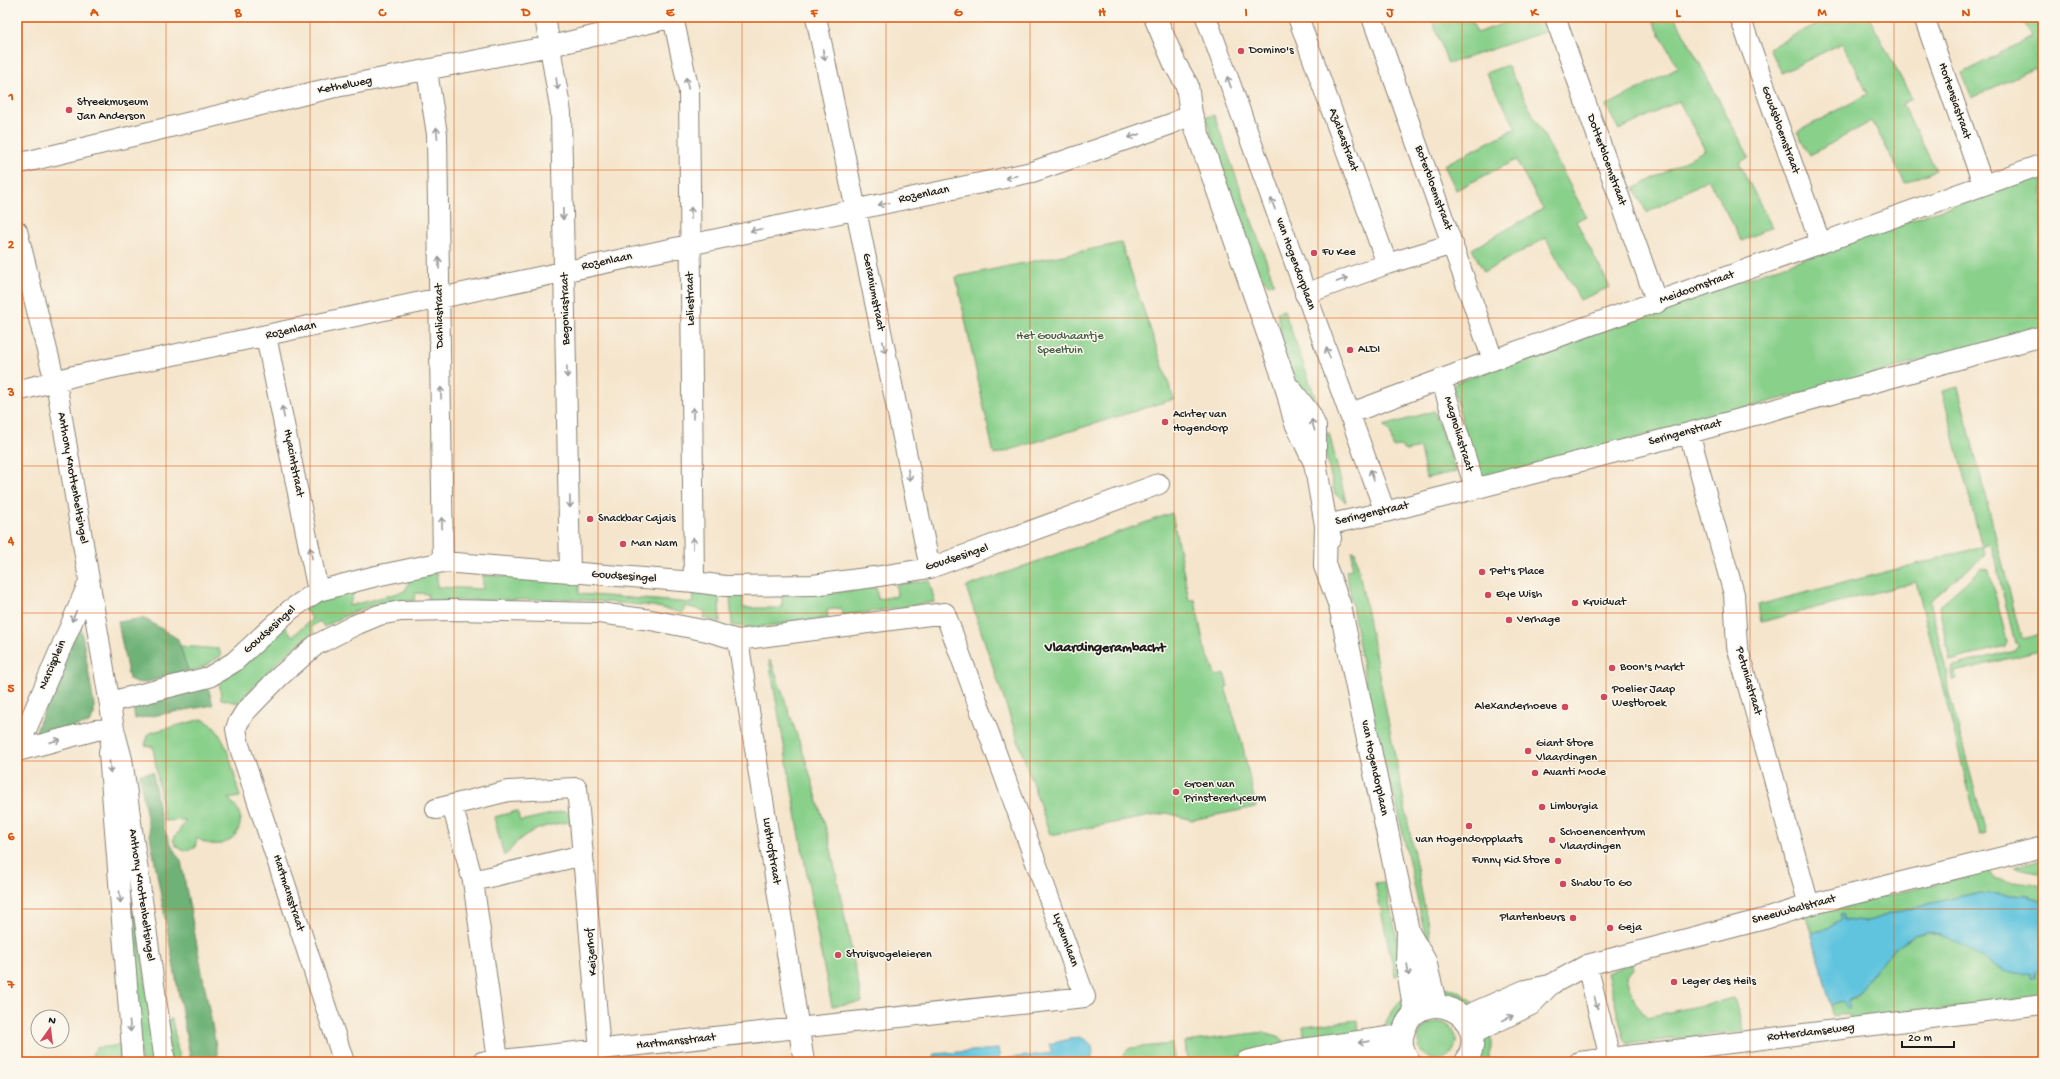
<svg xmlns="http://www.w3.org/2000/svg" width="2060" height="1079" font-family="'Gochi Hand',sans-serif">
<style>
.green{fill:#89d08b;stroke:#527654}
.forest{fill:#6eb277;stroke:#45674a}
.water{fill:#60c4de;stroke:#3e707d}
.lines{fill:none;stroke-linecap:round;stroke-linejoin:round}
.street-casing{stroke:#888074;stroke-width:22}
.secondary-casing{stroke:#888074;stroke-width:24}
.street{stroke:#fff;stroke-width:20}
.secondary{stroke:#fff;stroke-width:22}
.oneway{stroke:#999}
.grid{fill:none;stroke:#de560d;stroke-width:1;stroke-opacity:0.55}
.poi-dot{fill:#d1495b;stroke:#fbf7ec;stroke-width:1.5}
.labels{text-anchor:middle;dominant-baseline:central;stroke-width:3;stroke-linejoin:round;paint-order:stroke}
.poi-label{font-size:12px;fill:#1c1c1c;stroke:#fbf7ec;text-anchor:start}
.street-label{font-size:12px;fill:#1c1c1c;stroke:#fbf7ec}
.park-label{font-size:12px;fill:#425b43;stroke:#fbf7ec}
.quarter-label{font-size:14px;font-weight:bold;fill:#1c1c1c;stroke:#fbf7ec}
.neatline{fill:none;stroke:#de560d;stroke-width:1.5}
.grid-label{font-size:13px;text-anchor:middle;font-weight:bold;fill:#de560d}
</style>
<rect width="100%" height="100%" fill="#fbf7ec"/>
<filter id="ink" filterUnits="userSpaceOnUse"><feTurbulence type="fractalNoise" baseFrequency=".025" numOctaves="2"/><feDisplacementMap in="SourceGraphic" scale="8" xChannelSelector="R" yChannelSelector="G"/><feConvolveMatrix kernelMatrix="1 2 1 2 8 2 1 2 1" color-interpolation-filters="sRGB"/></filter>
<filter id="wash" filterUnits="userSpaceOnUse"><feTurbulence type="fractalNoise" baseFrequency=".012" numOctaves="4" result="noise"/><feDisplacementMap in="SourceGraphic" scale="16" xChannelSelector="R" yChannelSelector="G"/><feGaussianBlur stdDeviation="0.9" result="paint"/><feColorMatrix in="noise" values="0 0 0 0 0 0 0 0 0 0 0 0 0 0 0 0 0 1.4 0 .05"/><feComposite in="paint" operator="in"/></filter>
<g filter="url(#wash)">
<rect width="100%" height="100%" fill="#f5e5cc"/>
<!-- green -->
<path class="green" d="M 1431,17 L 1470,17 L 1477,33 L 1521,17 L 1541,17 L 1547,31 L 1448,64 Z
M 1651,17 L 1675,17 L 1749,157 L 1739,163 L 1772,227 L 1742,241 L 1708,179 L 1647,213 L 1634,189 L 1705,150 L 1679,101 L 1619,130 L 1606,106 L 1678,68 Z
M 1830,17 L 1869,17 L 1912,99 L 1902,104 L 1936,170 L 1905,183 L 1872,121 L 1810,155 L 1797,132 L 1868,94 L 1842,43 L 1782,73 L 1769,48 Z
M 2022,17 L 2043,17 L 2043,84 L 2034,68 L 1972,98 L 1962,73 L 2032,37 Z
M 1507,65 L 1586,216 L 1576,221 L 1610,287 L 1580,300 L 1546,238 L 1484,272 L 1472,249 L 1543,209 L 1516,160 L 1456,190 L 1444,165 L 1516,128 L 1486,73 Z
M 1214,115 L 1274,283 L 1268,285 L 1251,263 L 1226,194 L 1206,117 Z
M 2043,173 L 2043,328 L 1484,479 L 1477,476 L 1453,386 L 1457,382 Z
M 1121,243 L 1174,399 L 994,455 L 956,277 Z
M 1284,310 L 1318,405 L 1309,409 L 1284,353 L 1277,312 Z
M 1958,387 L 2021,637 L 2024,639 L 2043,633 L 2043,650 L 1955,672 L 1956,679 L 1952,680 L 1951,670 L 1954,666 L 2014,650 L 2019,645 L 2015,643 L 1991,544 L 1982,547 L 1985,555 L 1930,601 L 1946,670 L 1948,689 L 1986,833 L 1980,835 L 1916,582 L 1761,622 L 1758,605 L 1982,547 L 1942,391 Z
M 1434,411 L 1456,472 L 1426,478 L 1420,448 L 1406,451 L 1400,446 L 1393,447 L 1390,431 L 1384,426 Z
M 1321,433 L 1329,433 L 1346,502 L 1335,494 Z
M 1172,513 L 1189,600 L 1195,600 L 1204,646 L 1216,676 L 1225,674 L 1228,687 L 1225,687 L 1242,743 L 1256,807 L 1192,820 L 1167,813 L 1050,835 L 966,587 Z
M 1352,551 L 1355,551 L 1436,966 L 1432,966 L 1397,807 L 1371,714 L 1346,570 L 1352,569 Z
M 1982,568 L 1989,570 L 2007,641 L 2005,646 L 1950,661 L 1939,606 Z
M 437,573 L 437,587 L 483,589 L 483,575 L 579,582 L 579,594 L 693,603 L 694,592 L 712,593 L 719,598 L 720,622 L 703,618 L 705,611 L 685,606 L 683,613 L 652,606 L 571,599 L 428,601 L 428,594 L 415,593 L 414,601 C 375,600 358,609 324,627 L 320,621 L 311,627 L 314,633 C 285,651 262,679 238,703 L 221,699 L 219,679 L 284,626 L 293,636 L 312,619 L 304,609 L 325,597 L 355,590 L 349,606 L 405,591 L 412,575 Z
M 929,580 L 935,602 L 842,616 L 841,608 L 827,610 L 828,618 L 751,628 L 732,625 L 730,595 L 743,596 L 743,608 L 782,608 L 782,595 L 823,594 L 876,587 L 878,599 L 897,596 L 896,585 Z
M 180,646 L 219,649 L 221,656 L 199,669 L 188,671 Z
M 769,660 L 772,663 L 806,761 L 829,839 L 862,1002 L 832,1006 L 820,949 Z
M 202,719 C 228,729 233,774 240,797 L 228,799 C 258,820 228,860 197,838 L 195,848 L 184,851 L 176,846 L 173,840 L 186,820 L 164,821 L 153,747 L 145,745 L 149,733 Z
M 120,800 L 157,1062 L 141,1062 Z
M 517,811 L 520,821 L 565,811 L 576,821 C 557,823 534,827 519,840 C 513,845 510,852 504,856 L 494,817 Z
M 2043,859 L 2043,873 L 2013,867 Z
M 1989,871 L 1995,879 L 2031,883 L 2043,887 L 2043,901 L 2028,896 L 1976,893 L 1906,909 L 1865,922 L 1844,920 L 1843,914 L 1840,915 L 1841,920 L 1828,928 L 1811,932 L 1805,915 Z
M 1384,882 L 1397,936 L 1403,974 L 1395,976 L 1375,883 Z
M 1929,932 L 1947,937 L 2031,973 L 2035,978 L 2035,972 L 2043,970 L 2043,997 L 1850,1022 L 1848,1013 L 1833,1017 L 1831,1005 L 1855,998 L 1881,962 L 1899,945 L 1915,935 Z
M 1633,964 L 1634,969 L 1627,976 L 1635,1003 L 1647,1017 L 1734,998 L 1744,1031 L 1628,1044 L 1624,1038 L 1607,972 Z
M 1443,987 C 1455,989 1464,994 1474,1002 L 1473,1006 C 1459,1005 1450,1000 1441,990 Z
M 1405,996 L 1407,997 L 1401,1018 L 1386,1030 L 1383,1028 L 1396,1005 Z
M 172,1019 L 180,1062 L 170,1062 L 168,1020 Z
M 1358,1020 L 1359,1036 L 1305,1043 L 1303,1026 Z
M1418 1041a19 19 0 1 1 38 0a19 19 0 1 1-38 0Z
M 1263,1032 L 1280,1037 L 1285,1042 L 1285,1046 L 1219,1062 L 1187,1062 L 1185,1042 Z
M 1488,1036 L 1491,1036 L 1491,1048 L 1487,1062 L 1474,1062 L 1480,1048 Z
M 1172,1044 L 1175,1062 L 1122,1062 L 1125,1052 L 1130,1048 Z
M 121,1045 L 119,1062 L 88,1062 L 96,1048 Z"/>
<!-- forest -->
<path class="forest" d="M 144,618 L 178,639 L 188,671 L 143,683 L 136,682 L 129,679 L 118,622 Z
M 80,622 L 94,705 L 94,715 L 89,723 L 39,736 L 35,733 Z
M 207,683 L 213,705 L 135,719 L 133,705 Z
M 153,772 C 158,807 160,831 181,861 L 219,1062 L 191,1062 L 139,774 Z"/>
<!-- water -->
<path class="water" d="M 1976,893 L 2028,896 L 2043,901 L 2043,970 L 2035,972 L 2035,978 L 2032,978 L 2031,973 C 2007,978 1981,957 1961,945 C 1952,940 1941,934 1930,932 C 1909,930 1883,959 1872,974 C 1865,984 1859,996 1848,1001 L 1850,1008 L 1847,1008 L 1844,1002 L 1831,1005 L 1811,932 L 1828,928 L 1841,920 L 1840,915 L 1843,914 L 1844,920 L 1865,922 L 1906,909 Z
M 1079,1037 C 1092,1041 1096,1049 1090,1062 L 933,1062 L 934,1054 L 998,1049 L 1000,1059 L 1052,1053 L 1049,1044 Z"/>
</g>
<g filter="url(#ink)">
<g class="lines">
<defs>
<path id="street" d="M 545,17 L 561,113 L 570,573
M 673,17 L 689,91 L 694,582
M 816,17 L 930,568
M 1206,17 L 1385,512
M 1298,17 L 1387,264 L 1453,244
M 1372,17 L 1493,360
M 1555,17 L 1657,303
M 1740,17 L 1820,242
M 1924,17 L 1983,184
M 427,71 L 437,134 L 443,562
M 17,164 L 331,88 L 551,46 L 674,17
M 17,231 L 58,394 L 114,729 L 122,759 L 165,1062
M 1305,294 L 1387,264
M 266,336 L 318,591
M 1441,379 L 1475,488
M 17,391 L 74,376 L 1032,172 L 1171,124 L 1191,114
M 1351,413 L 1493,360 L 2043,164
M 1689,433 L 1734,594 L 1737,646 L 1809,905
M 1326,525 L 1385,512 L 1689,433 L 2043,336
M 738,640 L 804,1062
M 110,702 L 209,677 L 234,662 L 290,610 L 318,591 L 376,576 L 443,562 L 694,582 L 725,586 L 813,585 L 874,577 L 930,568 L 1159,484
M 111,742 L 109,753 L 133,1062
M 17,751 L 89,582
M 17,751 L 96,730 L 114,729
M 452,805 L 473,881 L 498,1060
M 436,809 L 508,791 L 577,788 L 600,1050
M 473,881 L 583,855
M 1587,965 L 1610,1058
M 1463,1017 L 1525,990 L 1550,985 L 1587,965 L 1768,918 L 1809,905 L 2043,847
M 1472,1034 L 1531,1005 L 1550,985
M 344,1062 L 239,745 L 236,729 L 238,723 L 245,712 L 279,677 L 316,645 L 355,625 L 379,615 L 401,611 L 453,610 L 599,613 L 651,620 L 707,631 L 738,640 L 945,613 L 1085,997 L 482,1062
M 1579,1062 L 2043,1004"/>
<path id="secondary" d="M 1155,17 L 1175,64 L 1187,85 L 1191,114 L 1285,382 L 1295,421 L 1315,463
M 1291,390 L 1310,415 L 1315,427 L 1315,463 L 1326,525 L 1330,538
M 1326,525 L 1325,566 L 1340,606 L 1408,931 L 1407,964 L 1415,1013
M 1408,932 L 1425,961 L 1436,1006
M 1247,1062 L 1288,1052 L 1402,1036
M 1347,1062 L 1404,1054
M 1409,1062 C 1403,1054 1400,1043 1403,1033 C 1417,981 1495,1012 1466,1062"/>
</defs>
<!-- street casing -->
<use href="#street" class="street-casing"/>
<!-- secondary casing -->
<use href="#secondary" class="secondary-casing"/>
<!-- street -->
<use href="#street" class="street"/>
<!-- secondary -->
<use href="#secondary" class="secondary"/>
</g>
<!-- one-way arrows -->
<defs><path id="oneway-shaft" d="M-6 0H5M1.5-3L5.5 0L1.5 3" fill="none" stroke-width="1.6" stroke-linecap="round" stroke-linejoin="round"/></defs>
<g class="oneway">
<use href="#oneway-shaft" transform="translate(824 55) rotate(78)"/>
<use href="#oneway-shaft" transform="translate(1229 82) rotate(-110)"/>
<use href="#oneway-shaft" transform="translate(687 83) rotate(-102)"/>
<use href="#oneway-shaft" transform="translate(557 84) rotate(82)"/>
<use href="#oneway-shaft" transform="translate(437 133) rotate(-95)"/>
<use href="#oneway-shaft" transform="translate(1134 136) rotate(161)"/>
<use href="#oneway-shaft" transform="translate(1011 177) rotate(168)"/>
<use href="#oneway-shaft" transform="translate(884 204) rotate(168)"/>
<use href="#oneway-shaft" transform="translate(1273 204) rotate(-110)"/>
<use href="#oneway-shaft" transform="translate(691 213) rotate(-91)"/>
<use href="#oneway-shaft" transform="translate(563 214) rotate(89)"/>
<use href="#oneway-shaft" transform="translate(756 230) rotate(168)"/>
<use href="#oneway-shaft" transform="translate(439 263) rotate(-91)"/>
<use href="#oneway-shaft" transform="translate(1342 280) rotate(-20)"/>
<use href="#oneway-shaft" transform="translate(884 347) rotate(79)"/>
<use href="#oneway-shaft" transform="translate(1328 353) rotate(-111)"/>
<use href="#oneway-shaft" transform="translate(567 372) rotate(89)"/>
<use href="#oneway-shaft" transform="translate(441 393) rotate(-91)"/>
<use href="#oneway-shaft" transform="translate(283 412) rotate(-102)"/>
<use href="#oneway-shaft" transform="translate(693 413) rotate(-90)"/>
<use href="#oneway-shaft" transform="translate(1313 425) rotate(-106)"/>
<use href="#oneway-shaft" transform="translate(909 475) rotate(79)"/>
<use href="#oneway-shaft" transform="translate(1372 475) rotate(-109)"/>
<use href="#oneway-shaft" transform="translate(570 502) rotate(89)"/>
<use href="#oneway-shaft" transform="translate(442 523) rotate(-91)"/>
<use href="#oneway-shaft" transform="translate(693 543) rotate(-90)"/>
<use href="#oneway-shaft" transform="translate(311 553) rotate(-101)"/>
<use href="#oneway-shaft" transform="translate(74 616) rotate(113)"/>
<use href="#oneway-shaft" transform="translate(55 741) rotate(-15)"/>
<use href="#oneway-shaft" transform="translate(110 767) rotate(85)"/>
<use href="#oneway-shaft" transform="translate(120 897) rotate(85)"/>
<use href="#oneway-shaft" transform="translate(1408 970) rotate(82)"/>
<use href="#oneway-shaft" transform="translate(1596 1003) rotate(76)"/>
<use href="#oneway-shaft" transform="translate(1508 1018) rotate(-25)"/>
<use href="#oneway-shaft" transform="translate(130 1026) rotate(85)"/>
<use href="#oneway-shaft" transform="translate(1364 1042) rotate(172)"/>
</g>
</g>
<!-- grid -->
<path class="grid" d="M 166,17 L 166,1062M 310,17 L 310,1062M 454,17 L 454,1062M 598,17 L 598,1062M 742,17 L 742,1062M 886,17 L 886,1062M 1030,17 L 1030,1062M 1174,17 L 1174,1062M 1318,17 L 1318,1062M 1462,17 L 1462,1062M 1606,17 L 1606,1062M 1750,17 L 1750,1062M 1894,17 L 1894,1062M 17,170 L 2043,170M 17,318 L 2043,318M 17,466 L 2043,466M 17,613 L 2043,613M 17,761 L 2043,761M 17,909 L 2043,909"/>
<!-- markers -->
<g class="poi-dot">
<circle cx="1241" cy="51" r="4"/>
<circle cx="69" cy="110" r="4"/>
<circle cx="1314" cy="253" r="4"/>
<circle cx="1350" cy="350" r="4"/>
<circle cx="1165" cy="422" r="4"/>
<circle cx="590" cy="519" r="4"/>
<circle cx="623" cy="544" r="4"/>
<circle cx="1482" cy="572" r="4"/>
<circle cx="1488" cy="595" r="4"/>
<circle cx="1575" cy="603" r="4"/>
<circle cx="1509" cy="620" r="4"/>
<circle cx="1612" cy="668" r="4"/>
<circle cx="1604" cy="697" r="4"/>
<circle cx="1565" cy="707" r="4"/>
<circle cx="1528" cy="751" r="4"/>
<circle cx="1535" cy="773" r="4"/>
<circle cx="1176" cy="792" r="4"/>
<circle cx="1542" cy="807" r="4"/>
<circle cx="1469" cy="826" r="4"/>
<circle cx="1552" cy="840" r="4"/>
<circle cx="1558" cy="861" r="4"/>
<circle cx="1563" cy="884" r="4"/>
<circle cx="1573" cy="918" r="4"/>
<circle cx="1610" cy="928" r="4"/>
<circle cx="838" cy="955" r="4"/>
<circle cx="1674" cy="982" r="4"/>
</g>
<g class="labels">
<!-- poi labels -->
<g class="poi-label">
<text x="1249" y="51">Domino's</text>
<text x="77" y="103">Streekmuseum<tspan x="77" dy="14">Jan Anderson</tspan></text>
<text x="1322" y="253">Fu Kee</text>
<text x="1358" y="350">ALDI</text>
<text x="1173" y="415">Achter van<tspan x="1173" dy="14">Hogendorp</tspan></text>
<text x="598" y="519">Snackbar Cajais</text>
<text x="631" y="544">Man Nam</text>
<text x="1490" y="572">Pet's Place</text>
<text x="1496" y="595">Eye Wish</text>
<text x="1583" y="603">Kruidvat</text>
<text x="1517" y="620">Verhage</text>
<text x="1620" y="668">Boon's Markt</text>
<text x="1612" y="690">Poelier Jaap<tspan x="1612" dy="14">Westbroek</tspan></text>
<text x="1557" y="707" text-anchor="end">Alexanderhoeve</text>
<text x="1536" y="744">Giant Store<tspan x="1536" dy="14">Vlaardingen</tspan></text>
<text x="1543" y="773">Avanti Mode</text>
<text x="1184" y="785">Groen van<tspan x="1184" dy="14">Prinstererlyceum</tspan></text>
<text x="1550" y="807">Limburgia</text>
<text x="1560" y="833">Schoenencentrum<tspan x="1560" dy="14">Vlaardingen</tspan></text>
<text x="1469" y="840" text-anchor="middle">van Hogendorpplaats</text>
<text x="1550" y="861" text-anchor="end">Funny Kid Store</text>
<text x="1571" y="884">Shabu To Go</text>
<text x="1565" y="918" text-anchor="end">Plantenbeurs</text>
<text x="1618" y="928">Geja</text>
<text x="846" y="955">Struisvogeleieren</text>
<text x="1682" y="982">Leger des Heils</text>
</g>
<!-- street labels -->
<g class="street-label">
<text transform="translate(345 86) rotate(-11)">Kethelweg</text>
<text transform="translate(1954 101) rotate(71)">Hortensiastraat</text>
<text transform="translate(1780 130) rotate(70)">Goudsbloemstraat</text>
<text transform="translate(1343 140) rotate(70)">Azaleastraat</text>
<text transform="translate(1606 160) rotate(70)">Dotterbloemstraat</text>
<text transform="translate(1433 188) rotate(70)">Boterbloemstraat</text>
<text transform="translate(924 195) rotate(-12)">Rozenlaan</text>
<text transform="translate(607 262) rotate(-12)">Rozenlaan</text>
<text transform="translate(1295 264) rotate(70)">van Hogendorplaan</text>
<text transform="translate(1697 288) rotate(-20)">Meidoornstraat</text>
<text transform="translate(873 292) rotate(79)">Geraniumstraat</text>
<text transform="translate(691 299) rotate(-91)">Leliestraat</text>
<text transform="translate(566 309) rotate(-91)">Begoniastraat</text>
<text transform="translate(440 316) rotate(-91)">Dahliastraat</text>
<text transform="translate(291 331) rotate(-12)">Rozenlaan</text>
<text transform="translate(1685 433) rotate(-15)">Seringenstraat</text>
<text transform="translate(1458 434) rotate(73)">Magnoliastraat</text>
<text transform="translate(293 463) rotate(79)">Hyacintstraat</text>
<text transform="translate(72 478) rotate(80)">Anthony Knottenbeltsingel</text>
<text transform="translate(1372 514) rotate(-13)">Seringenstraat</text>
<text transform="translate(957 558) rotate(-18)">Goudsesingel</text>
<text transform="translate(624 577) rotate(4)">Goudsesingel</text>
<text transform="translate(270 630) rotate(-42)">Goudsesingel</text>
<text transform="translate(53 665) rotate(-67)">Narcisplein</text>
<text transform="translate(1748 681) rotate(74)">Petuniastraat</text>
<text transform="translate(1374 768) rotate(78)">van Hogendorplaan</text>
<text transform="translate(771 851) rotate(81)">Lusthofstraat</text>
<text transform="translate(288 893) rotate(72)">Hartmansstraat</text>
<text transform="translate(141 895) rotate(82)">Anthony Knottenbeltsingel</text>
<text transform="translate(1794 910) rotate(-15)">Sneeuwbalstraat</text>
<text transform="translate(1065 940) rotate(70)">Lyceumlaan</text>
<text transform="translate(592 952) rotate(-95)">Keizerhof</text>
<text transform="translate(1811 1033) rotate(-7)">Rotterdamseweg</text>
<text transform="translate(676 1042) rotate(-6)">Hartmansstraat</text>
</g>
<!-- park labels -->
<g class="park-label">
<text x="1060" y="337">Het Goudhaantje<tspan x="1060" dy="14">Speeltuin</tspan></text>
</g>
<!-- quarter labels -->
<g class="quarter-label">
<text x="1105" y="648">Vlaardingerambacht</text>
</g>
</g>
<!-- margin -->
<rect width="2060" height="1079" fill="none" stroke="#fbf7ec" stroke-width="44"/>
<!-- north arrow -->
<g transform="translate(50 1029) rotate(14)"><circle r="19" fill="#fbf7ec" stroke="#a29f99"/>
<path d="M0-3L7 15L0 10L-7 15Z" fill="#d1495b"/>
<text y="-6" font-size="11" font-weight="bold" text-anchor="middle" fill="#1c1c1c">N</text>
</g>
<!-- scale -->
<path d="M1902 1041v6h52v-6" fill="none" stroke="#1c1c1c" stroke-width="2"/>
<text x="1908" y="1041" font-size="12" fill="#1c1c1c" stroke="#fbf7ec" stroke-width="3" paint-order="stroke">20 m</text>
<rect x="22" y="22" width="2016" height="1035" class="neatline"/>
<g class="grid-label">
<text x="94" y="16">A</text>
<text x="238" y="16">B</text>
<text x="382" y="16">C</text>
<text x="526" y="16">D</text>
<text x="670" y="16">E</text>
<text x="814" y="16">F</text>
<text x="958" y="16">G</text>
<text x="1102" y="16">H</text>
<text x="1246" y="16">I</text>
<text x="1390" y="16">J</text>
<text x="1534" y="16">K</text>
<text x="1678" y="16">L</text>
<text x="1822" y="16">M</text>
<text x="1966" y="16">N</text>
<text x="11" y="100">1</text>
<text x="11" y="248">2</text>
<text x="11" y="396">3</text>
<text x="11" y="544">4</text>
<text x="11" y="692">5</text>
<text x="11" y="840">6</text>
<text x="11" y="988">7</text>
</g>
</svg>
